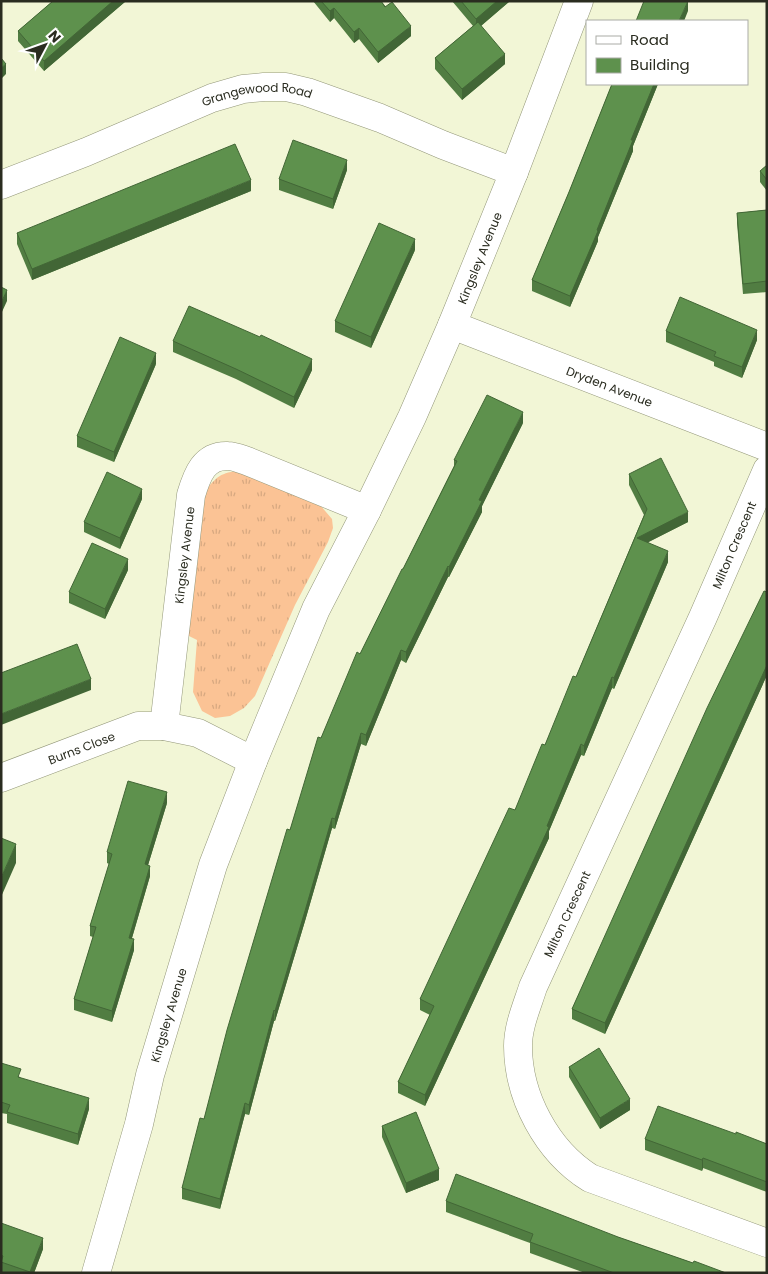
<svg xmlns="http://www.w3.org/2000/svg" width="768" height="1274" font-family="Poppins,sans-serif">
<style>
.grass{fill:url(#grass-tufts)}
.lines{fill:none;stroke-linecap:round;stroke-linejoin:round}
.minor-casing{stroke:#939779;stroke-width:29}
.minor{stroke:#fff;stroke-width:28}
.wall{fill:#517d42}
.shaded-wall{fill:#426636}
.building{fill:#5e914d;stroke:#426636}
.labels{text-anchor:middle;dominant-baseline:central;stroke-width:4.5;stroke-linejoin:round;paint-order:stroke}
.street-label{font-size:12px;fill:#2a2c20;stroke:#fff}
</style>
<defs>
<pattern id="grass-tufts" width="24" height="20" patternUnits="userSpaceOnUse" patternTransform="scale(1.25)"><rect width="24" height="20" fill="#fbc395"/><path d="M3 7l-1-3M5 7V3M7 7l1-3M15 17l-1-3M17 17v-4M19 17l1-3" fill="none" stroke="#d7a880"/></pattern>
</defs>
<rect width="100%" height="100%" fill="#f2f6d6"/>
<!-- grass -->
<path class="grass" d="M 241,471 L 320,505 L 332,519 L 333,528 L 328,542 L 295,605 L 255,696 L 244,708 L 230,716 L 215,718 L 202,711 L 193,692 L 197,640 L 187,635 L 204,492 C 217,477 220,472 241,471 Z"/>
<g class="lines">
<defs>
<g id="minor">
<path id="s1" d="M 1,185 L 86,152 L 212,98 L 243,89 L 264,87 L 286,87 L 307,92 L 380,118 L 443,145 L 514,172"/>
<path id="s2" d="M 452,325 L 767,447"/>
<path d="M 767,470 L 703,617 L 533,987 C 527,1006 518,1026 518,1046 C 518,1097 547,1151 590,1178 L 767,1243"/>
<path id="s3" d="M 164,726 L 191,495 C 197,475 204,455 228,456 C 234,456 241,459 247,461 L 367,510"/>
<path id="s4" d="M 1,778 L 138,726 L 164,726 L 198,733 L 253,761"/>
<path id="s5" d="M 96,1273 L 139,1124 L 150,1075 L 213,865 L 253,761 L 316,609 L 367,510 L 412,417 L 452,325 L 514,172 L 579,1"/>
</g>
</defs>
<!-- minor casing -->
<use href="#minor" class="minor-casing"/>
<!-- minor -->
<use href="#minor" class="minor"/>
</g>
<!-- wall -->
<path class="wall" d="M 53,1 L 126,1 L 44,71 L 18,41 L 18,31 Z
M 313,1 L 381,1 L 411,36 L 378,63 L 359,39 L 354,43 L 334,18 L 330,22 Z
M 452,1 L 510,1 L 481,26 L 505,64 L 462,100 L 435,69 L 435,58 L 473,26 Z
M 612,84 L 658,84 L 633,146 L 633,151 L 598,237 L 598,241 L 570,307 L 532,291 L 532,280 L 569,192 Z
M 767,165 L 767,191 L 760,182 L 760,171 Z
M 347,170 L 333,209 L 279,190 L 279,179 Z
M 251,191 L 32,280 L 17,244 L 17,233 Z
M 767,210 L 767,292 L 743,294 L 737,223 L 737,213 Z
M 415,250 L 371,348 L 335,332 L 335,321 Z
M 666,331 L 757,340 L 742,378 L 714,366 L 714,362 L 666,342 Z
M 173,341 L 312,370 L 294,408 L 236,379 L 173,352 Z
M 156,364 L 114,462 L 77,447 L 77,436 Z
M 523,423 L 482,506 L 482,512 L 449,577 L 448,577 L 406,663 L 401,660 L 366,746 L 361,744 L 335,829 L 332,828 L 305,921 L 275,1021 L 274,1021 L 249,1115 L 245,1114 L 220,1209 L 182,1199 L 182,1188 L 204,1119 L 290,830 L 321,738 L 360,654 L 403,569 L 454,466 L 454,460 Z
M 629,474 L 688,522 L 648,542 L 668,562 L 614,689 L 612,688 L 584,756 L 581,755 L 549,831 L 549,838 L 425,1106 L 398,1093 L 398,1082 L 430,1015 L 420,1010 L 420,999 L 515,810 L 576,677 L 644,515 L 629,485 Z
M 142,499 L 120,549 L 84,532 L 84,522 Z
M 128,570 L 105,619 L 69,603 L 69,592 Z
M 767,592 L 767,675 L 605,1034 L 572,1019 L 572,1009 Z
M 167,803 L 148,865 L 150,876 L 132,938 L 134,950 L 112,1022 L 74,1010 L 74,999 L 93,937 L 90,936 L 90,926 L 109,864 L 107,863 L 107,852 Z
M 1,1063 L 21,1078 L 89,1109 L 78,1145 L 7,1123 L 7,1114 L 1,1113 Z
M 569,1067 L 630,1110 L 600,1129 L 569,1077 Z
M 382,1126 L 439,1180 L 406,1193 L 382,1137 Z
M 736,1134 L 767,1144 L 767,1192 L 703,1168 L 702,1171 L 645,1150 L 645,1139 Z
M 446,1201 L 618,1237 L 693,1263 L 726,1273 L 585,1273 L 530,1253 L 530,1243 L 446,1212 Z
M 1,1223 L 43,1249 L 34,1273 L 1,1273 Z"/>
<!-- shaded-wall -->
<path class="shaded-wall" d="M 113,1 L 126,1 L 44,71 L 44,61 Z
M 497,1 L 510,1 L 476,30 L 476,19 Z
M 688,1 L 688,11 L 684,21 L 679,21 Z
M 334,8 L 334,18 L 330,22 L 330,11 Z
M 411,26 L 411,36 L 378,63 L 378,52 Z
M 359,28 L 359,39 L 354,43 L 354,32 Z
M 505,54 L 505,64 L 462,100 L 462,89 Z
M 6,64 L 6,74 L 1,79 L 1,68 Z
M 654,84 L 658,84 L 633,146 L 633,151 L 598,237 L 598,241 L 570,307 L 570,296 L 597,230 L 631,140 Z
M 347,160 L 347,170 L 333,209 L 333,199 Z
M 251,180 L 251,191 L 32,280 L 32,269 Z
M 415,239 L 415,250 L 371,348 L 371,337 Z
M 7,290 L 7,301 L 1,314 L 1,303 Z
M 757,330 L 757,340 L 742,378 L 742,367 Z
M 156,353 L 156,364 L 114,462 L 114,452 Z
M 312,359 L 312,370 L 294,408 L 294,397 Z
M 523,412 L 523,423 L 482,506 L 482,512 L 449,577 L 449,567 L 479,500 Z
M 142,489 L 142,499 L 120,549 L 120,538 Z
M 688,512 L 688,522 L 637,548 L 637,538 Z
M 668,551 L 668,562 L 614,689 L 614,678 Z
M 128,559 L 128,570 L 105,619 L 105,609 Z
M 448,566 L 448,577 L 406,663 L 406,652 Z
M 401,650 L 401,660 L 366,746 L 366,735 Z
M 767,665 L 767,675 L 605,1034 L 605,1023 Z
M 612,677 L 612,688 L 584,756 L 584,746 Z
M 91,679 L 91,690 L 1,725 L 1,714 Z
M 361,733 L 361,744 L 335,829 L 335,819 Z
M 581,744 L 581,755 L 549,831 L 549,838 L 425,1106 L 425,1095 L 547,826 Z
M 167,792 L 167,803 L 145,875 L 145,864 Z
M 332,818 L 332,828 L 305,921 L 275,1021 L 275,1011 Z
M 16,844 L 16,863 L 1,897 L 1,878 Z
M 150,866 L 150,876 L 129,948 L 129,938 Z
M 134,939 L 134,950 L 112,1022 L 112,1011 Z
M 274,1010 L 274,1021 L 249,1115 L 249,1105 Z
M 89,1098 L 89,1109 L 78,1145 L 78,1134 Z
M 630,1099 L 630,1110 L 600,1129 L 600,1118 Z
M 245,1103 L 245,1114 L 220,1209 L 220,1199 Z
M 703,1158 L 703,1168 L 702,1171 L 702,1160 Z
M 439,1169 L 439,1180 L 406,1193 L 406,1183 Z
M 43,1238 L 43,1249 L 34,1273 L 30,1273 Z"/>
<!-- building -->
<path class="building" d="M 53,1 L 113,1 L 44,61 L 18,31 Z
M 321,1 L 381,1 L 385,7 L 392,2 L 411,26 L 378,52 L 359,28 L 354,32 L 334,8 L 330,11 Z
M 461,1 L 497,1 L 476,19 Z
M 644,1 L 688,1 L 679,21 L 636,21 Z
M 478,22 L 505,54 L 462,89 L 435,58 Z
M 1,58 L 6,64 L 1,68 Z
M 612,84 L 654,84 L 631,140 L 633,140 L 597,230 L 598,231 L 570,296 L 532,280 L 569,192 Z
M 293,140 L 347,160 L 333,199 L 279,179 Z
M 235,144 L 251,180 L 32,269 L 17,233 Z
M 767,165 L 767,180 L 760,171 Z
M 767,210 L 767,281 L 743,284 L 737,213 Z
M 379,223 L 415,239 L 371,337 L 335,321 Z
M 1,287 L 7,290 L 1,303 Z
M 680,297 L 757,330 L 742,367 L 714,356 L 716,352 L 666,331 Z
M 189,306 L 260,337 L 261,335 L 312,359 L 294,397 L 236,369 L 173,341 Z
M 120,337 L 156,353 L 114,452 L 77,436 Z
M 487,395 L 523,412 L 479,500 L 482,501 L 449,567 L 448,566 L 406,652 L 401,650 L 366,735 L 361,733 L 335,819 L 332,818 L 305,911 L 275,1011 L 274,1010 L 249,1105 L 245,1103 L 220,1199 L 182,1188 L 200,1118 L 204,1119 L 227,1030 L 287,829 L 290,830 L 318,737 L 321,738 L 357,652 L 360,654 L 402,569 L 403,569 L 457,461 L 454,460 Z
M 661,458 L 688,512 L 637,538 L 668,551 L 614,678 L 612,677 L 584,746 L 581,744 L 547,826 L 549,827 L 425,1095 L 398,1082 L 434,1006 L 420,999 L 509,808 L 515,810 L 542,744 L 545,745 L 573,676 L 576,677 L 647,509 L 629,474 Z
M 107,472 L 142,489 L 120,538 L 84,522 Z
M 92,543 L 128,559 L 105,609 L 69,592 Z
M 764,591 L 767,592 L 767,665 L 605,1023 L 572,1009 L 707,708 Z
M 77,644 L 91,679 L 1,714 L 1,673 Z
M 128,781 L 167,792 L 145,864 L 150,866 L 129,938 L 134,939 L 112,1011 L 74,999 L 96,927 L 90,926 L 112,854 L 107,852 Z
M 1,838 L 16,844 L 1,878 Z
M 599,1048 L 630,1099 L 600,1118 L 569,1067 Z
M 1,1063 L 21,1069 L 18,1077 L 89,1098 L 78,1134 L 7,1112 L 10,1105 L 1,1102 Z
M 658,1106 L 736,1134 L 736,1132 L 767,1144 L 767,1182 L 703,1158 L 702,1160 L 645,1139 Z
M 416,1112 L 439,1169 L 406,1183 L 382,1126 Z
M 456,1174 L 618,1237 L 693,1263 L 694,1261 L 726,1273 L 614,1273 L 530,1242 L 533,1234 L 446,1201 Z
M 1,1223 L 43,1238 L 30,1272 L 1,1262 L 3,1256 L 1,1255 Z"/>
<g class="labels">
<!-- street labels -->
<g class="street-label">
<text stroke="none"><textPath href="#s1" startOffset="274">Grangewood Road</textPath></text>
<text stroke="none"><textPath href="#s5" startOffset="1088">Kingsley Avenue</textPath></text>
<text stroke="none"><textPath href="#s2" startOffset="169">Dryden Avenue</textPath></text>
<text transform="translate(734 545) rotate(-67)">Milton Crescent</text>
<text stroke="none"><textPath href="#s3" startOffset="172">Kingsley Avenue</textPath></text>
<text stroke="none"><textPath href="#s4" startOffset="86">Burns Close</textPath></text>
<text transform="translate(567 914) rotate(-65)">Milton Crescent</text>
<text stroke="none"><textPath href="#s5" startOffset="268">Kingsley Avenue</textPath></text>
</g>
</g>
<!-- border -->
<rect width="768" height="1274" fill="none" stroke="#2a2c20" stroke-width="5"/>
<!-- legend -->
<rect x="586" y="20" width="162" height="65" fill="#ffffff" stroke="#aaaba6"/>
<rect x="596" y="36" width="25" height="8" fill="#ffffff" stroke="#aaaba6"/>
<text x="630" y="45" font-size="15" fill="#2a2c20">Road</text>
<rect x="596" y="58" width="25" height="15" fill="#5e914d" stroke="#aaaba6"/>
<text x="630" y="70" font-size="15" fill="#2a2c20">Building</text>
<!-- north arrow -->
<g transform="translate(45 45) rotate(49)" stroke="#ffffff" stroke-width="4" paint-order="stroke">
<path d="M0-4L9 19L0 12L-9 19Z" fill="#2a2c20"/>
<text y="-8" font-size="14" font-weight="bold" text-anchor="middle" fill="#2a2c20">N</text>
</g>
</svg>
